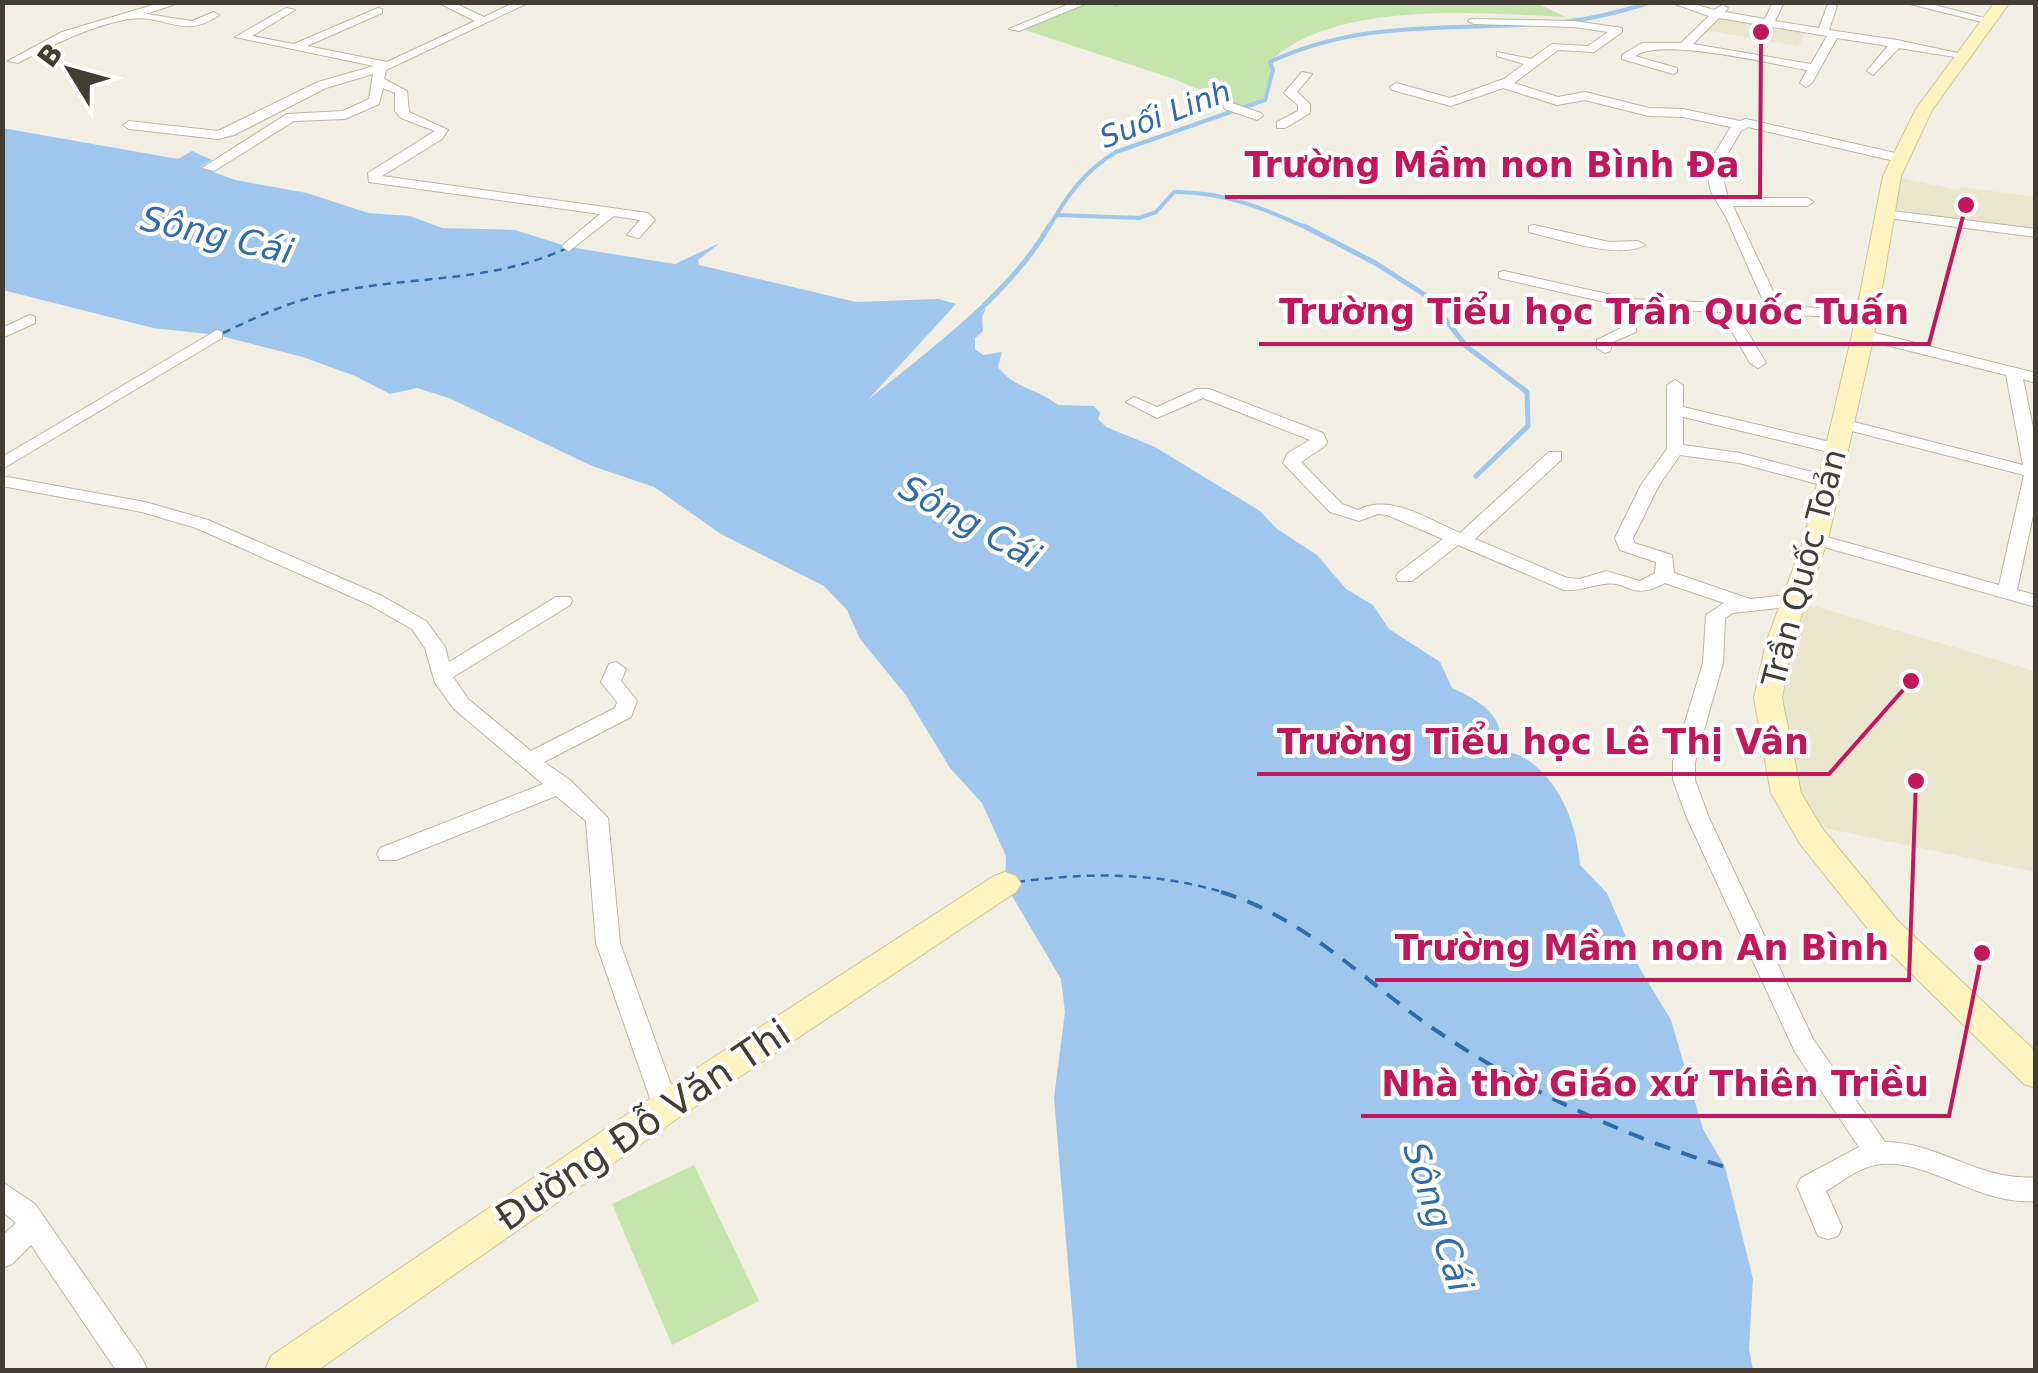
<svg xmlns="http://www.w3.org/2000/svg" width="2038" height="1373" font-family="'DejaVu Sans',sans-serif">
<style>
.education{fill:#eae5cd}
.green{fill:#c6e5ac}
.water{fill:#9fc6ed}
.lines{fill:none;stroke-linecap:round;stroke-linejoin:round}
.stream-far1{stroke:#9fc6ed;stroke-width:4}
.stream{stroke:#9fc6ed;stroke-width:5}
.ferry-far1{stroke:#316baa;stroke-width:2.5;stroke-dasharray:8 6;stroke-linecap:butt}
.ferry{stroke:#316baa;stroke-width:4;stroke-dasharray:16 12;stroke-linecap:butt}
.street-casing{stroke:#bcb6a6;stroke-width:2}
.secondary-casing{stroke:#d0c694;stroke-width:2}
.street{fill:#fff;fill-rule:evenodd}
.secondary{fill:#fdf4c1;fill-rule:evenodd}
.labels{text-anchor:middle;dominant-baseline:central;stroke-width:8;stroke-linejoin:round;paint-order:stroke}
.far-water-label{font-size:30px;font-style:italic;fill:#316baa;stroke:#fff}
.street-label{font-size:32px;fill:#423e33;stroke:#fff}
.water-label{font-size:35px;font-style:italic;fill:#316baa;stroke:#fff}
.near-street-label{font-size:38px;fill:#423e33;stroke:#fff}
.leader{fill:none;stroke:#c2185b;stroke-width:4}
.callout-dot{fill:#c2185b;stroke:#fff;stroke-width:4}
.callout-label{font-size:35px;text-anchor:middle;font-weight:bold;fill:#c2185b;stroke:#fff;stroke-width:8;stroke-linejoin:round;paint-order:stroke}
</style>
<rect width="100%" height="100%" fill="#f1eee3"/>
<!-- education -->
<path class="education" d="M 1719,17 L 1807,31 L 1798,46 L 1703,30 Z
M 1901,178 L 1959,190 L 1961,187 L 2035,197 L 2035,231 L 1895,213 Z
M 1807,604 L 2035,671 L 2035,872 L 1820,827 L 1800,793 L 1781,701 L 1792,646 Z"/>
<!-- green -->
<path class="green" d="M 1092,2 L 1534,2 L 1566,17 C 1477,13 1337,0 1270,61 L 1273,70 L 1265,100 L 1245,109 L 1174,79 L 1022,29 Z
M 694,1165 L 759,1301 L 672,1345 L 612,1204 Z"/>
<!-- water -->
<path class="water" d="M 2,128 L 178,159 L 192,151 L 212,160 L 200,167 L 235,180 L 307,193 L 368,213 L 410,216 L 442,228 L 515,230 L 569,247 L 675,264 L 720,243 L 698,260 L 699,265 L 856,302 L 938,299 L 956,304 L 855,414 L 986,308 L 982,317 L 983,331 L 975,338 L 975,349 L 983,355 L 1002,352 L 998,367 C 1013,388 1039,389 1058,405 L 1094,406 L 1100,413 L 1098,419 L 1106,427 L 1155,447 L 1260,511 L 1277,529 L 1317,555 L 1346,589 L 1373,605 L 1389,629 L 1440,662 L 1452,688 C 1477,699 1508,717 1499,748 C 1506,754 1513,752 1521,756 C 1559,777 1577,824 1580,865 L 1607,893 L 1640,969 L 1671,1020 L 1703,1129 L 1725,1167 L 1753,1279 L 1749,1349 L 1753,1370 L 1077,1370 L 1054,1098 L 1065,1012 L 1061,979 L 1005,884 L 1006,856 L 982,803 L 950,768 L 905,694 L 860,639 L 847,610 L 824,586 L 721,534 L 654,487 L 592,466 L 449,398 L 417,388 L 390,394 L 355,376 L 303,357 L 217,335 L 153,328 L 3,290 Z"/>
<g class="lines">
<!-- stream-far1 -->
<path class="stream-far1" d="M 1057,215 L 1139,218 L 1156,212 L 1174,192 C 1222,191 1266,209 1309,229
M 1048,229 C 1066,197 1084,171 1116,152 L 1265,100 L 1273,70 L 1270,62 C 1363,18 1456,31 1555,23 C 1589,20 1620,12 1652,2"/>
<!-- stream -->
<path class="stream" d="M 1304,226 L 1377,264 L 1428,297 L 1466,346 L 1527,392 L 1528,426 L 1476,476
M 845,422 C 911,366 1007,301 1049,226"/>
<!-- ferry-far1 -->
<path class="ferry-far1" d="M 223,333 C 260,315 298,298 339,291 C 417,276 494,282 567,248
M 1017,882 C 1089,872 1159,872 1229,894"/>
<!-- ferry -->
<path class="ferry" d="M 1221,892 C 1304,917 1362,979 1431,1027 C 1521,1089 1621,1135 1725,1167"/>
<defs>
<path id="street" d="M 163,2 L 181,2 L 146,14 L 192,21 L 214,12 L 219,15 C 184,41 163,13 129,19 C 89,26 53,45 18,63 L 8,61 L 62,32 Z
M 437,2 L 452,2 L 484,17 L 515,2 L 530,2 L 386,70 L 384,79 L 407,91 L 409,112 L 448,130 L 442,139 L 382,176 L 648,213 L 655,220 L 639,238 L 627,235 L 640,220 L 614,216 L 569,251 L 562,247 L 564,244 L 600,214 L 369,182 L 368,173 L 435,131 L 401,118 L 395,111 L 395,93 L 383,88 L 379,104 L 345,119 L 294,121 L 214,171 L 202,168 L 287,114 L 343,111 L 369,99 L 373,74 L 326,88 L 234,135 L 218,139 L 129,129 L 123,125 L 129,121 L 218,131 L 318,82 L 374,66 L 235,37 L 286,8 L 295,10 L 252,36 L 294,44 L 378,8 L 382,9 L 382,13 L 307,46 L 387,62 L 475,21 Z
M 1074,2 L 1090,2 L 1019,31 L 1009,29 Z
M 1100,2 L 1122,2 L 1117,5 Z
M 1669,2 L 1687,2 L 1714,10 L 1723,5 L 1728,8 L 1725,12 L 1765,19 L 1773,2 L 1784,2 L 1775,21 L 1819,28 L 1827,6 L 1832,3 L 1837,6 L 1829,30 L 1897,40 L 1967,55 L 1961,58 L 1899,48 L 1873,75 L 1867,71 L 1888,46 L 1837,38 L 1812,83 L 1806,87 L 1800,83 L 1807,70 C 1771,64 1662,37 1635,56 L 1677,68 L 1677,72 L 1673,74 L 1622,59 L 1622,55 L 1642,43 L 1681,43 L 1709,16 ZM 1719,18 L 1827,36 L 1811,64 L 1693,44 Z
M 1902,2 L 1923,2 L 1996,21 L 1990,24 Z
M 1470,19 L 1574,21 L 1622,28 L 1622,32 L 1594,52 L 1558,50 L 1514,83 L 1558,97 L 1585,92 L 1649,108 L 1683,109 L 1740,121 L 1746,119 L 1904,155 L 1905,158 L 1899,162 L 1748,127 L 1741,131 L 1720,167 L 1728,198 L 1807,198 L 1814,202 L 1807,206 L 1733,206 L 1780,306 L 1865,310 L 1870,312 L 1870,318 L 1736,313 L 1766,363 L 1758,368 L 1750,363 L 1721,312 L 1638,308 L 1636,332 L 1613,342 L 1610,351 L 1605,353 L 1597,348 L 1597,340 L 1623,327 L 1623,306 L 1499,278 L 1499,272 L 1504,271 L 1630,299 L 1765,305 L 1726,217 L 1711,192 L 1706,167 L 1731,127 L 1683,117 L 1649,116 L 1585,100 L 1557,105 L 1503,88 L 1451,106 L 1392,90 L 1390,87 L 1396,83 L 1450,98 L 1504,79 L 1524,64 L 1497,56 L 1497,52 L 1531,59 L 1552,44 L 1588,46 L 1608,32 L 1574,27 L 1474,24 L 1468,21 Z
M 1302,72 L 1312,74 L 1297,92 L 1310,104 L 1310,113 L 1285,128 L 1277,128 L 1277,122 L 1298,111 L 1298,105 L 1284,93 Z
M 1229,102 L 1261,113 L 1263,116 L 1257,120 L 1225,109 L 1223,106 Z
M 1885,210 L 2036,229 L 2036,237 L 1880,217 L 1878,214 Z
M 1534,225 L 1609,242 L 1638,241 L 1645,245 C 1620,260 1558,239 1529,232 L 1529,226 Z
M 30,315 L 35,317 L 35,323 L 2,338 L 2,328 Z
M 217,330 L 222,332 L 222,338 L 2,469 L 2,457 Z
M 1863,330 L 2036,373 L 2036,383 L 2023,379 L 2036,442 L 2036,501 L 2017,590 L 2036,595 L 2036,607 L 1810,543 L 1807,539 L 1816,534 L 1999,585 L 2024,475 L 1836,427 L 1834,424 L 1842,419 L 2023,465 L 2006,375 L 1858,338 L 1855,335 Z
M 1675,380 L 1683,385 L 1683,407 L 1843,445 L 1845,449 L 1837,454 L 1683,417 L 1683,445 L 1740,453 L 1835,478 L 1838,482 L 1829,487 L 1739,463 L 1680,455 L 1659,485 L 1633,538 L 1634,543 L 1672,555 L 1674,573 L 1750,599 L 1795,594 L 1804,600 L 1795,606 L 1733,613 L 1725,618 L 1723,663 L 1695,762 L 1695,780 L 1709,818 L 1813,1039 L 1885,1142 C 1938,1142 1981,1182 2036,1177 L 2036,1201 C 1978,1206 1924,1155 1875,1165 C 1857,1169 1841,1182 1826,1191 L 1842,1227 L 1838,1236 L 1828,1239 L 1818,1236 L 1797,1186 L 1801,1178 L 1859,1147 L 1795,1052 L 1687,818 L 1673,780 L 1673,762 L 1703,663 L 1706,615 L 1724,603 L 1665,583 C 1628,602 1632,580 1604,584 C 1589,586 1579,591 1564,590 L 1458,545 L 1412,581 L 1398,581 L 1396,577 L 1398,573 L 1443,539 L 1387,515 L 1378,514 L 1359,521 L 1330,512 L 1283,463 L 1288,453 L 1310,440 L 1203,398 L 1157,418 L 1126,402 L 1134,397 L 1157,407 L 1197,389 L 1209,389 L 1323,433 L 1327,442 L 1325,446 L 1301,462 L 1342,504 L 1358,510 C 1391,493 1429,520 1460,533 L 1549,452 L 1561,452 L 1561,460 L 1475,539 L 1567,578 L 1580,579 L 1606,571 L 1640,581 L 1655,573 L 1656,562 L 1620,550 L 1615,538 L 1641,485 L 1667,449 L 1667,385 Z
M 2,476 L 145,502 L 208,520 L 382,596 L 426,621 L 445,647 L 449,662 L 556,597 L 570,597 L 572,601 L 570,605 L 453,677 L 468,699 L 531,751 L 615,708 L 617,702 L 601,682 L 609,664 L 616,662 L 626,669 L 621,681 L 637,701 L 631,717 L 544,762 L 570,780 L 608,818 L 620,943 L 679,1107 L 675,1115 L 666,1118 L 657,1115 L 653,1107 L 596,943 L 586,821 L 556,796 L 396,860 L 380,860 L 377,854 L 380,848 L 543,784 L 454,709 L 435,683 L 425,648 L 412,629 L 368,604 L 196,528 L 142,512 L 2,486 Z
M 2,1182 L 35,1204 L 143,1360 L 147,1370 L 116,1370 L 31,1245 L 12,1264 L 2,1268 L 2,1236 L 16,1223 L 2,1211 Z"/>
<path id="secondary" d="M 1995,2 L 2010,2 L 1932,110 L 1901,176 L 1874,335 L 1828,539 L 1792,643 L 1782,698 L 1801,793 L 1822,828 L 1898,921 L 2036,1052 L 2036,1088 L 2024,1084 L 1876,939 L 1800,844 L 1771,793 L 1754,698 L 1766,643 L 1804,539 L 1852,335 L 1883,176 L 1916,109 Z
M 1005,872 L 1016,876 L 1021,884 L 1016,892 L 678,1118 L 318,1370 L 265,1370 L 271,1356 L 654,1096 L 994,876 Z"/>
</defs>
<!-- street casing -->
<use href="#street" class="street-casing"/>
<!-- secondary casing -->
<use href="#secondary" class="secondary-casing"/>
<!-- street -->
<use href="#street" class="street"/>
<!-- secondary -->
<use href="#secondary" class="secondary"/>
</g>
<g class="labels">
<!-- far-water labels -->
<g class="far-water-label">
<text transform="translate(1165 114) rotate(-21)">Suối Linh</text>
</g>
<!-- street labels -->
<g class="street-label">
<text transform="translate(1804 568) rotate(-75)">Trần Quốc Toản</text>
</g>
<!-- water labels -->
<g class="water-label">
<text transform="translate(217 235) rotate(13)">Sông Cái</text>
<text transform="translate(970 522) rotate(29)">Sông Cái</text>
<text transform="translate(1438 1217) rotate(72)">Sông Cái</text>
</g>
<!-- near-street labels -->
<g class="near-street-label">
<text transform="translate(643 1125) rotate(-34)">Đường Đỗ Văn Thi</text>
</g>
</g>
<!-- callouts -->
<path class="leader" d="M1761 32L1760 197H1225M1966 205L1929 344H1259M1911 681L1829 774H1257M1916 781L1909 980H1375M1982 953L1949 1116H1361"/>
<g class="callout-dot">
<circle cx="1761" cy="32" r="10"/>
<circle cx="1966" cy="205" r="10"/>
<circle cx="1911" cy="681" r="10"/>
<circle cx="1916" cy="781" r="10"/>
<circle cx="1982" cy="953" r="10"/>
</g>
<g class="callout-label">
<text x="1492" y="177">Trường Mầm non Bình Đa</text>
<text x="1594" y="324">Trường Tiểu học Trần Quốc Tuấn</text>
<text x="1543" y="754">Trường Tiểu học Lê Thị Vân</text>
<text x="1642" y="960">Trường Mầm non An Bình</text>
<text x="1655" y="1096">Nhà thờ Giáo xứ Thiên Triều</text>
</g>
<!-- border -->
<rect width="2038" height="1373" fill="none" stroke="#423e33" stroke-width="10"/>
<!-- north arrow -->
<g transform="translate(70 70) rotate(307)" stroke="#ffffff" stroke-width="8" paint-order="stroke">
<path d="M0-8L18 38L0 25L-18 38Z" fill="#423e33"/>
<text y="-15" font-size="28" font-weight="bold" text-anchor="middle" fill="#423e33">B</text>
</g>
</svg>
